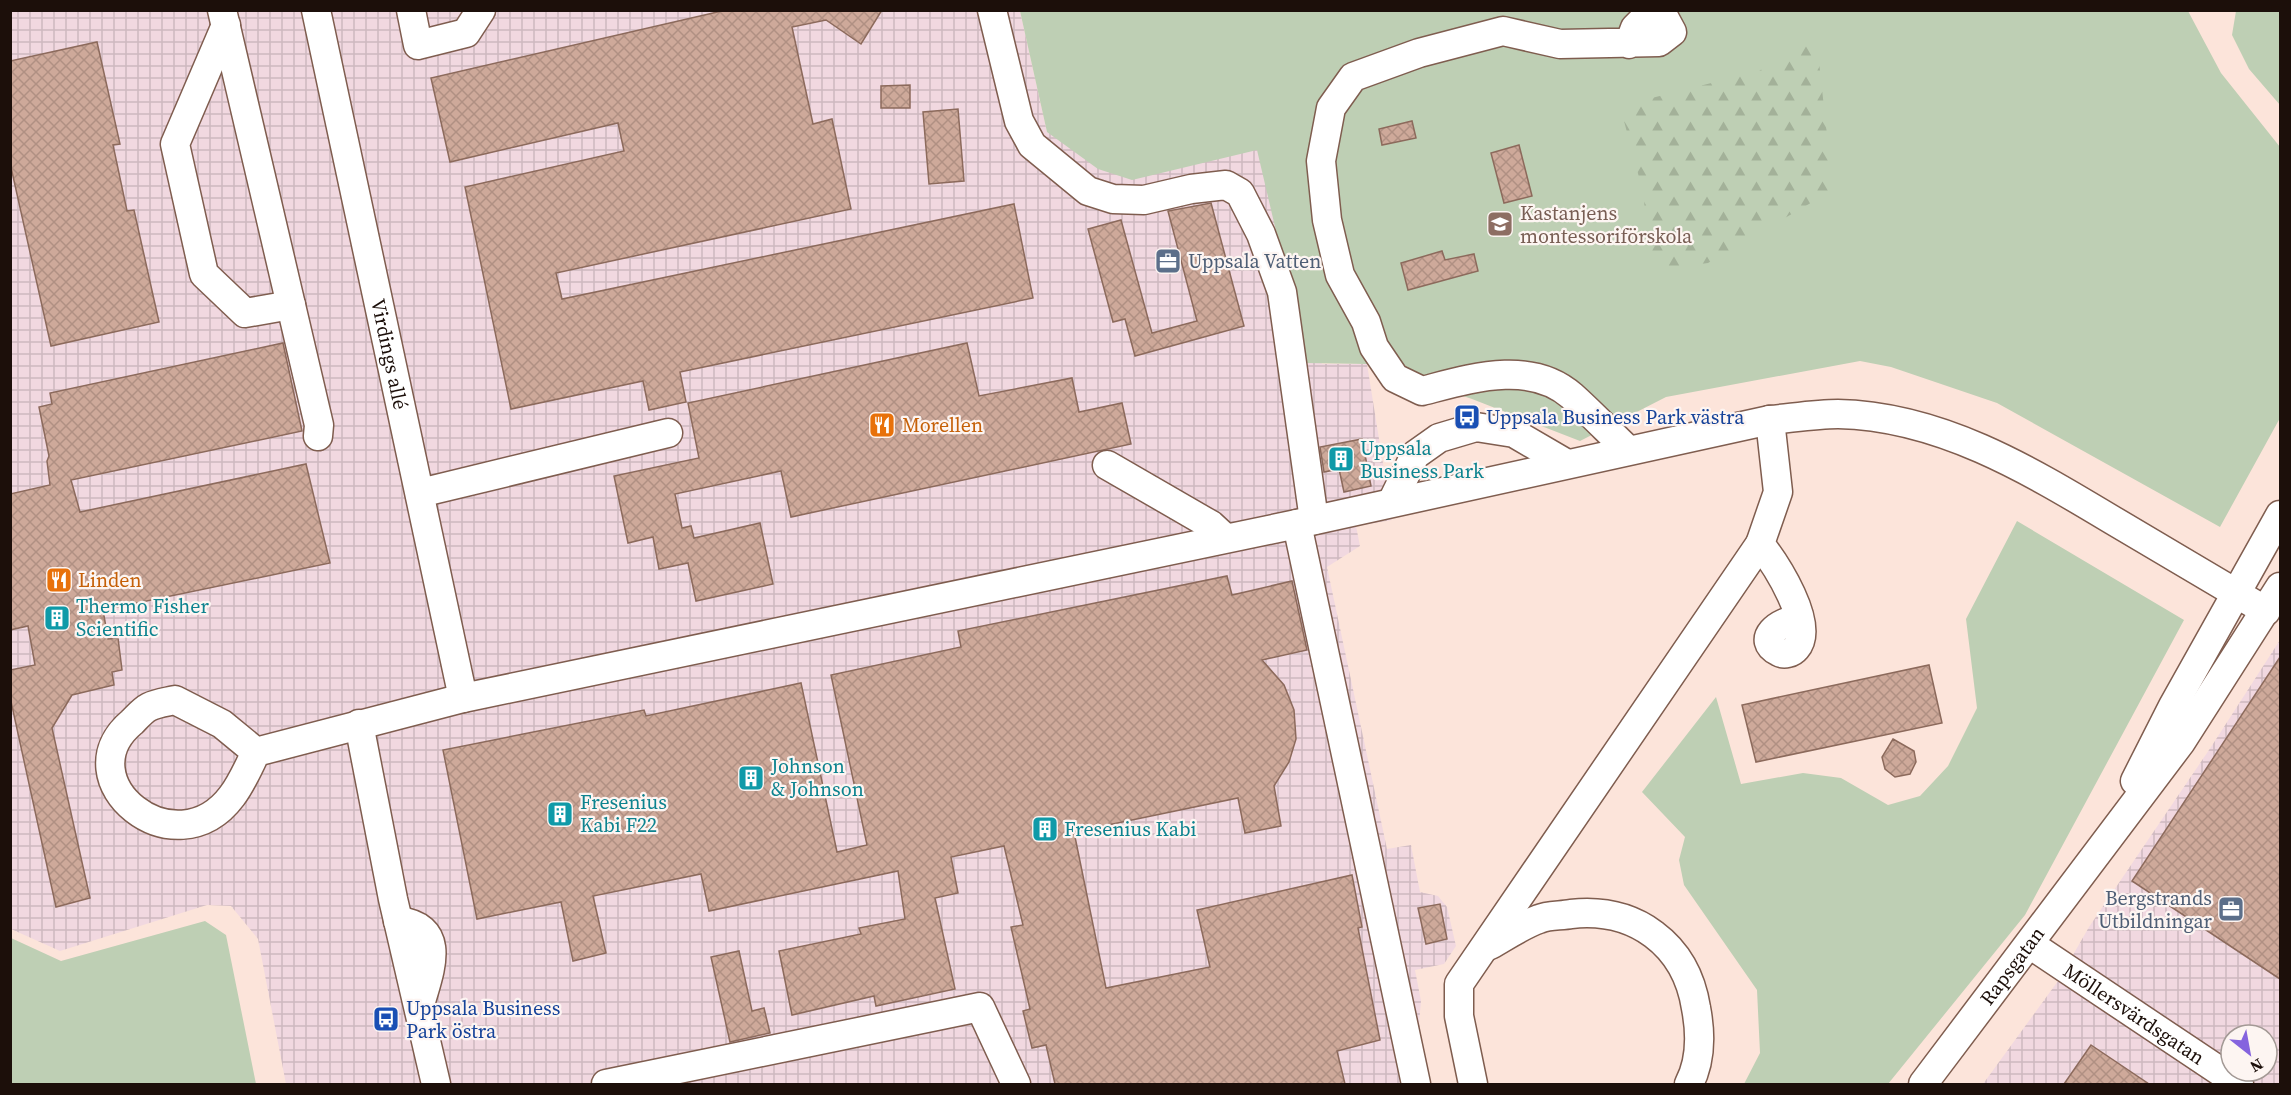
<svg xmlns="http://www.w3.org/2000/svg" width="2291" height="1095" font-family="'Source Serif 4',serif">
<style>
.industrial{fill:url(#industrial-grid);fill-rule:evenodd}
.green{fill:#becfb4}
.forest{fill:url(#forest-firs)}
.building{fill:url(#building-cross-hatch);stroke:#8c6a5c;stroke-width:1.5}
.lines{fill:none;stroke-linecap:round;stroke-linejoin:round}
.minor-casing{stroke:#7f5d4f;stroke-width:31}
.minor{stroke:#fff;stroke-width:28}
.labels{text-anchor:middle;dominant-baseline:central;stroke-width:4.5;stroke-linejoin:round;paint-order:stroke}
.education-label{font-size:20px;fill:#785e54;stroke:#fdf5f2;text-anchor:start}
.service-label{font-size:20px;fill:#4e5e75;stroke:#fdf5f2;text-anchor:start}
.street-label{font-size:20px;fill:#1c0f0a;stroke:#fdf5f2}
.transit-label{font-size:20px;fill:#164399;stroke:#fdf5f2;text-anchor:start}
.food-label{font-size:20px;fill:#c56008;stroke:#fdf5f2;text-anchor:start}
.culture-label{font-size:20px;fill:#0d838f;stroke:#fdf5f2;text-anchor:start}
</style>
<defs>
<pattern id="industrial-grid" width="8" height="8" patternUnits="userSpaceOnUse" patternTransform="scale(1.5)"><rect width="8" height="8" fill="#f1d8e0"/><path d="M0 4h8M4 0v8" fill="none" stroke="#ceb8bf"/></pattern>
<pattern id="forest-firs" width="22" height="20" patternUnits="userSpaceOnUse" patternTransform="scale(1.5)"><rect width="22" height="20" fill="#becfb4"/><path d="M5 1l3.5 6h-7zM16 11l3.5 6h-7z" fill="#a3b199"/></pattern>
<pattern id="building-cross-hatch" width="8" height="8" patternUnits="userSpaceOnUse" patternTransform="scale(1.5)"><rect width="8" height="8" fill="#cea99a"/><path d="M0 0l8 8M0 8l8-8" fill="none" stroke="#b09083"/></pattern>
</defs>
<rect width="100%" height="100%" fill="#fce4da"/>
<!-- industrial -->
<path class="industrial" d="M 11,11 L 1020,11 L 1047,132 L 1257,149 L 1322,364 L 1367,364 L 1392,520 L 1356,526 L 1360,546 L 1327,567 L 1387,849 L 1411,845 L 1420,892 L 1438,896 L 1447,907 L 1456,946 L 1444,964 L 1415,970 L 1421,1001 L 1419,1023 L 1429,1084 L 286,1084 L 258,939 L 231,906 L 207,905 L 60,951 L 11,929 Z
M 2280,640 L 2280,1084 L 1983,1084 L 2058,981 L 2089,927 L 2211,747 ZM 2231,1035 L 2267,1035 L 2267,1071 L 2231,1071 Z"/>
<!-- green -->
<path class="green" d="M 1020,11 L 2188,11 L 2221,73 L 2280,147 L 2280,418 L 2220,527 L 1997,403 L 1891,367 L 1860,361 L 1666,397 L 1580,441 L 1472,399 L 1367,364 L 1307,363 L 1257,150 L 1132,180 L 1098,169 L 1047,132 Z
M 2236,11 L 2280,11 L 2280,105 L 2249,69 L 2232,35 Z
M 2017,521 L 2184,620 L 2025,915 L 1888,1084 L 1744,1084 L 1760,1053 L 1757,990 L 1684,885 L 1679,860 L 1685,837 L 1642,792 L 1716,697 L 1741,784 L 1803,773 L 1841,778 L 1888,805 L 1920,796 L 1948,766 L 1977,708 L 1966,619 Z
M 205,921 L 226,935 L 256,1084 L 11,1084 L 11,938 L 61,961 Z"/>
<!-- forest -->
<path class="forest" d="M 1816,34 L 1833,190 L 1708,263 L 1647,271 L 1644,196 L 1620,106 L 1759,71 Z"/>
<!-- building -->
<path class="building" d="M 726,10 L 882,10 L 861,44 L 826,20 L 792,27 L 813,124 L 832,119 L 851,209 L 556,273 L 562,299 L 1014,204 L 1033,298 L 680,372 L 686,402 L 649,410 L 643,381 L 511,409 L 465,187 L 624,151 L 618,123 L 450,162 L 431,78 Z
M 97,42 L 120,144 L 113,145 L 127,211 L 134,210 L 159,322 L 51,346 L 10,163 L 10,61 Z
M 910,85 L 910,108 L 881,108 L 881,86 Z
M 958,109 L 964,181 L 929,184 L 923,112 Z
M 1412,121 L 1416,138 L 1382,145 L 1379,129 Z
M 1519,145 L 1532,196 L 1504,203 L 1491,153 Z
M 1211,203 L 1244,326 L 1135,356 L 1125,319 L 1113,322 L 1088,229 L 1121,220 L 1152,333 L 1197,321 L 1168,211 Z
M 1442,251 L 1445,260 L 1474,254 L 1478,271 L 1408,290 L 1401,263 Z
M 283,343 L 302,431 L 71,480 L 80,512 L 306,464 L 330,563 L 103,610 L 108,639 L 118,638 L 122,670 L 112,672 L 114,685 L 72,695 L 52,728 L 90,898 L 56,907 L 10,697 L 10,670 L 35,665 L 28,626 L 10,630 L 10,494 L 50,485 L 47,461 L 49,456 L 39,407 L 52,404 L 50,393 Z
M 967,343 L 979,396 L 1072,378 L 1079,412 L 1122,403 L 1131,444 L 791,517 L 781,471 L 675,494 L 682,528 L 691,526 L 694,538 L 760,523 L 773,584 L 696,601 L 688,563 L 659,569 L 653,537 L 628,543 L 614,476 L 699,458 L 688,403 Z
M 1362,439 L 1371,486 L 1344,492 L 1339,469 L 1324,472 L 1320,447 Z
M 1227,576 L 1232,595 L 1292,581 L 1307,650 L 1262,660 L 1284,685 L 1294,710 L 1296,739 L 1289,762 L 1274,786 L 1281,826 L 1245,833 L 1238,798 L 1074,832 L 1106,988 L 1210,967 L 1197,910 L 1352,875 L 1362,927 L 1358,928 L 1380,1040 L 1337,1051 L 1345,1084 L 1055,1084 L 1046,1045 L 1032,1048 L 1023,1011 L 1030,1009 L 1011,927 L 1023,925 L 1004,846 L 951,857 L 958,893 L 935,898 L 955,989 L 876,1006 L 874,996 L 792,1015 L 779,951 L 861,934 L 859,928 L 905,919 L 898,871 L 709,911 L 701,874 L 593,896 L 606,953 L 573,961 L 561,902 L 477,919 L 443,750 L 644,710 L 646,716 L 801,683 L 837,852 L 867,845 L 831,675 L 961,647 L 958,631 Z
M 2280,657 L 2280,979 L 2132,881 Z
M 1929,665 L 1942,723 L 1756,762 L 1742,705 Z
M 1893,739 L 1914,751 L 1916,762 L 1910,774 L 1895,777 L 1885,769 L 1882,757 Z
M 1440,904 L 1447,939 L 1426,944 L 1418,908 Z
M 739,951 L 752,1011 L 764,1008 L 770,1033 L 730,1042 L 711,957 Z
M 2091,1045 L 2149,1084 L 2064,1084 Z"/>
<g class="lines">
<defs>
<g id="minor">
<path d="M 222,10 L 319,425 L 318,436"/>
<path id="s1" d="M 316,10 L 463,698"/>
<path d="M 411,10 L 418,45 L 466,33 L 481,10"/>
<path d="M 992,10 L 1019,121 L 1032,145 L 1088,191 L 1113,199 L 1144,200 L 1191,189 L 1226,185 L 1240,193 L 1261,234 L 1282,292 L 1314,520"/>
<path d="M 226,25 L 175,144 L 204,274 L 245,313 L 291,305"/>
<path d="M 1770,420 L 1778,492 L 1760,544 C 1775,563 1816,625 1796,648 C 1792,653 1784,655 1779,652 C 1754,640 1780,620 1798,620"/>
<path d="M 1628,450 C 1609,432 1591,413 1572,396 C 1530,359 1469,379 1422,391 L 1395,378 L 1374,347 L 1366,322 L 1340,275 L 1327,220 L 1321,161 L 1331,108 L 1353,77 L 1419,53 L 1503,31 L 1560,44 L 1659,42 L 1672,32 L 1665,19 L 1648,15 L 1635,28 L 1629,44"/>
<path d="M 1107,465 L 1211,525 L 1224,537"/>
<path d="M 420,493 L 668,433"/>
<path d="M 1392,502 L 1415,455 L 1439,438 L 1476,427 L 1514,433 L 1567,464"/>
<path d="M 1297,524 L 1416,1084"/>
<path d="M 359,724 L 393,899 L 436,1084"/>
<path d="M 256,752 L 222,724 L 175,700 C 167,702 157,703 149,707 C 143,710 137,717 132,722 C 63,780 175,872 232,796 C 242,783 249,766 256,752 L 463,698 L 1297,524 L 1770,420 C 1792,418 1816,414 1838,414 C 1940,416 2029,470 2114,521 C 2165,551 2215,581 2266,611"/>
<path d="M 2135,781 L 2173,706 L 2280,515"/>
<path d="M 398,921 C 449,927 429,972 420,1005"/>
<path d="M 1490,945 C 1506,936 1522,925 1539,919 C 1548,915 1561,916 1571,914 C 1635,907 1686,944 1696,1008 C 1701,1034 1701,1061 1689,1084"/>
<path id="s2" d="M 2031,945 L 2239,1084"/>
<path d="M 606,1084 L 980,1007 L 1016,1084"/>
<path d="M 1473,1084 L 1459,1016 L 1459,984 L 1760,544"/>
<path id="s3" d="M 1923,1084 L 2181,742 L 2280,587"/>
</g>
</defs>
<!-- minor casing -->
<use href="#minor" class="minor-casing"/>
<!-- minor -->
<use href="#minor" class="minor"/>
</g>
<!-- icons -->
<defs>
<symbol id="school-square" viewBox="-11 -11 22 22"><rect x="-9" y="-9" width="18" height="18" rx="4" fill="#8d6e63" stroke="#fdf5f2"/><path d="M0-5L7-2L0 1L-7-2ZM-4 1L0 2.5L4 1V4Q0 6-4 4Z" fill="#fff"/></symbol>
<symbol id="office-square" viewBox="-11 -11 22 22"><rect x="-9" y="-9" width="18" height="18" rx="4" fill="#5c6f8a" stroke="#fdf5f2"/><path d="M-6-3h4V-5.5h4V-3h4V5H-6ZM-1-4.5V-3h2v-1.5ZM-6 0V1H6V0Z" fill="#fff"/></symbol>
<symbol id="bus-square" viewBox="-11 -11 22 22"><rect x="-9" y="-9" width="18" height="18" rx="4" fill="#1a4fb4" stroke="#fdf5f2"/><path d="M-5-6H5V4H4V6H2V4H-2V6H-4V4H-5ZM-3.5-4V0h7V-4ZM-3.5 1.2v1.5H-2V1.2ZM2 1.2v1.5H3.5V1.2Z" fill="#fff"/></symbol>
<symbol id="restaurant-square" viewBox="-11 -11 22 22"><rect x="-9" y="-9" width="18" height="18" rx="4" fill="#e8710a" stroke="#fdf5f2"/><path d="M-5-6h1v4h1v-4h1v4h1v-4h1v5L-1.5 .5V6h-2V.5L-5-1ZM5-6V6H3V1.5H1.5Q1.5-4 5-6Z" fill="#fff"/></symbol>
<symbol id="building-square" viewBox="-11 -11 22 22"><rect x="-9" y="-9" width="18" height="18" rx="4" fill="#0f9aa8" stroke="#fdf5f2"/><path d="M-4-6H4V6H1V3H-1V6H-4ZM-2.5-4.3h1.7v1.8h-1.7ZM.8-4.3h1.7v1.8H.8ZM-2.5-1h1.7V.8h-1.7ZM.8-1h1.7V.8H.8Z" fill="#fff"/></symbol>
</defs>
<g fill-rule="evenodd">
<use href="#school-square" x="1485" y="209" width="30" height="30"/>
<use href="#office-square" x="1153" y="246" width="30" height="30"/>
<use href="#bus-square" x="1452" y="402" width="30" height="30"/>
<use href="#restaurant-square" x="867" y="410" width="30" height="30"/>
<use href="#building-square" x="1326" y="444" width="30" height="30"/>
<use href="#restaurant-square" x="44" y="565" width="30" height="30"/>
<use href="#building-square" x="42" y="603" width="30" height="30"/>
<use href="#building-square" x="736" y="763" width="30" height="30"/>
<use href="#building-square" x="545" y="799" width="30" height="30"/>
<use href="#building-square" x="1030" y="814" width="30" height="30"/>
<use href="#office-square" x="2216" y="894" width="30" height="30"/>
<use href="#bus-square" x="371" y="1004" width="30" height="30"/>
</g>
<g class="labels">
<!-- education labels -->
<g class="education-label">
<text x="1520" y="213">Kastanjens<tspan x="1520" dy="23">montessoriförskola</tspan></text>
</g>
<!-- service labels -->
<g class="service-label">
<text x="1188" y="261">Uppsala Vatten</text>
<text x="2212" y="898" text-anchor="end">Bergstrands<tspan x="2212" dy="23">Utbildningar</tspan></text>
</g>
<!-- street labels -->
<g class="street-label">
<text stroke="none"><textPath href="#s1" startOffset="352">Virdings allé</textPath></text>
<text stroke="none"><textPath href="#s3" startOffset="148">Rapsgatan</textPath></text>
<text stroke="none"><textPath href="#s2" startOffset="124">Möllersvärdsgatan</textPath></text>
</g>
<!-- transit labels -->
<g class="transit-label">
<text x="1486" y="417">Uppsala Business Park västra</text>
<text x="406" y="1008">Uppsala Business<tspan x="406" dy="23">Park östra</tspan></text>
</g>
<!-- food labels -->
<g class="food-label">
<text x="902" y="425">Morellen</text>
<text x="78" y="580">Linden</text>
</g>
<!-- culture labels -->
<g class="culture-label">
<text x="1360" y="448">Uppsala<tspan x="1360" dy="23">Business Park</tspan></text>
<text x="76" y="606">Thermo Fisher<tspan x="76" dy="23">Scientific</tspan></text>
<text x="771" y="766">Johnson<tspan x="771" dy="23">&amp; Johnson</tspan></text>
<text x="580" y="802">Fresenius<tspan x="580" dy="23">Kabi F22</tspan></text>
<text x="1064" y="829">Fresenius Kabi</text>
</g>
</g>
<!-- border -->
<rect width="2291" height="1095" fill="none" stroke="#1c0f0a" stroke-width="24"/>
<!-- north arrow -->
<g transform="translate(2249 1053) rotate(149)"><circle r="28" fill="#fdf5f2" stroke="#a39995" stroke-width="1.5"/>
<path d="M0-4.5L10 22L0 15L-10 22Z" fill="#8563de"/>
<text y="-9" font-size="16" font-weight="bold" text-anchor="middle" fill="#1c0f0a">N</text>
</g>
</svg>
